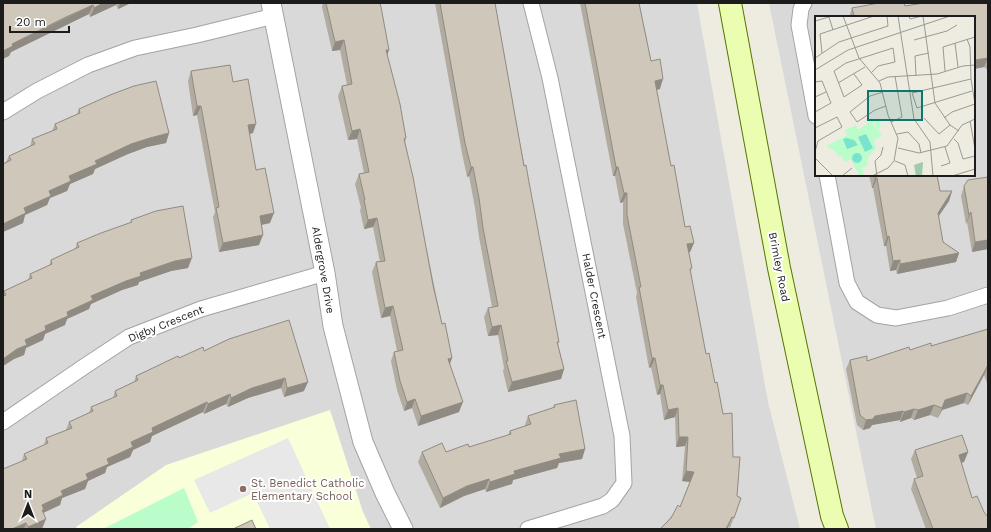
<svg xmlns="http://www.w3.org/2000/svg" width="991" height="532" font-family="'Work Sans',sans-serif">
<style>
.residential{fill:#dad9d9;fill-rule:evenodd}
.education{fill:#f8ffd9}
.park{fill:#bafdcb}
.parking{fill:#e8e8e8}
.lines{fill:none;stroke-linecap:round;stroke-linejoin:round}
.minor-casing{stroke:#a3a3a3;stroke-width:17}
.tertiary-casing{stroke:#a3a3a3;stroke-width:21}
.secondary-casing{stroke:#547600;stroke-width:24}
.minor{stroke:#fff;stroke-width:15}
.tertiary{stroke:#fff;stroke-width:19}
.secondary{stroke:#ebfdb0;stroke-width:22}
.wall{fill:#b1aba0}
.shaded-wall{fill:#908b82}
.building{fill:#cec7ba;stroke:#908b82}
.education-dot{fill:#8d6e63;stroke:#fff;stroke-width:1.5}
.labels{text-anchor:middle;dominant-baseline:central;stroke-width:4;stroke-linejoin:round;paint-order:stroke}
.street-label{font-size:11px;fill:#1c1c1c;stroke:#fff}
.education-label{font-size:11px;fill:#785e54;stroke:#fff;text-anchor:start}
.inset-road{fill:none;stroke:#9a9992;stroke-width:1}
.view{fill:#0f766e;fill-opacity:0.15;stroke:#0f766e;stroke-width:2}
.inset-edge{fill:none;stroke:#1c1c1c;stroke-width:2}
</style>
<rect width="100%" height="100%" fill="#eeece1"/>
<!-- residential -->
<path class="residential" d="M 3,3 L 697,3 L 768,402 L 800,529 L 3,529 Z
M 769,3 L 988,3 L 988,529 L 876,529 ZM 816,17 L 974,17 L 974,175 L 816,175 Z"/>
<!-- education -->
<path class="education" d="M 330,410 L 363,512 L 371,529 L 77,529 L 76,527 L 166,465 Z"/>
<!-- park -->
<path class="park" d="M 184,488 L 198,522 L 188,529 L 103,529 Z"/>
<!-- parking -->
<path class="parking" d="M 288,438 L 330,529 L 270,529 L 253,493 L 210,513 L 194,480 Z"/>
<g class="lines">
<defs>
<path id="minor" d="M 804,3 L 801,9 L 799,25 L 816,116
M 3,112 L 37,91 L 88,65 L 135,48 L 197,35 L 274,16
M 827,175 L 847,283 L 857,302 L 877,315 L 896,318 L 948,308 L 988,295
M 3,422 L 85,366 L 129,337 L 201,309 L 325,273
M 528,529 L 603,506 L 612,500 L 624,483 L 622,436 L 550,78 L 531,3"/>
<path id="tertiary" d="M 271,3 L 325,273 L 333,326 L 363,442 L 385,493 L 403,529"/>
<path id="secondary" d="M 730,3 L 779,268 L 832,516 L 837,529"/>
</defs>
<!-- minor casing -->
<use href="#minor" class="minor-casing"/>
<!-- tertiary casing -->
<use href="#tertiary" class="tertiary-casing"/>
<!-- secondary casing -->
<use href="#secondary" class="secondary-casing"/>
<!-- minor -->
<use href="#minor" class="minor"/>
<!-- tertiary -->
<use href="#tertiary" class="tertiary"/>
<!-- secondary -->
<use href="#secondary" class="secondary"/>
</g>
<!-- wall -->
<path class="wall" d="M 3,3 L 131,3 L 118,9 L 116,5 L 90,17 L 89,14 L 11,52 L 9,56 Z
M 323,3 L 380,3 L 387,56 L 406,138 L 405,143 L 442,324 L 452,358 L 450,364 L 459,412 L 418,426 L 412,408 L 404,411 L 397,390 L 391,361 L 394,352 L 397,351 L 390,316 L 381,318 L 372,272 L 376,262 L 380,262 L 373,227 L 364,229 L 360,210 L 361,208 L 355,184 L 359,174 L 364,173 L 357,139 L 348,140 L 338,96 L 342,86 L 347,85 L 340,50 L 332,51 L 322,7 Z
M 435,3 L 495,3 L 517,127 L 559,342 L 558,344 L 564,369 L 561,379 L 508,392 L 503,371 L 504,368 L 498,335 L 488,336 L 484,317 L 488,308 L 492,307 L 479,237 L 475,208 L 469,176 L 467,177 L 462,153 Z
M 580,3 L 639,3 L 651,61 L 660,89 L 656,90 L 671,166 L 685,227 L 694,243 L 690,252 L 689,253 L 692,268 L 690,273 L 706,354 L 715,383 L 733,457 L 737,496 L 741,498 L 730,528 L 729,527 L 727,529 L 660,529 L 680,507 L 690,482 L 682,481 L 685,446 L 676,447 L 675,417 L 664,420 L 660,394 L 657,395 L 651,367 L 649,368 L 636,297 L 637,293 L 623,224 L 623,202 L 620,203 L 615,176 L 613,176 Z
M 988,3 L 988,70 L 984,67 L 974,69 L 974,17 L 849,17 L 852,8 L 905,6 L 949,4 Z
M 191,71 L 233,82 L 253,133 L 249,134 L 256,170 L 270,223 L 261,225 L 259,245 L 219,252 L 213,217 L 215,212 L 207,170 L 197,115 L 193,116 L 188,81 Z
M 79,109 L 169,133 L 166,143 L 147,147 L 128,154 L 95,169 L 93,174 L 70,184 L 67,191 L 50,198 L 47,205 L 25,215 L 23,223 L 3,232 L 3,164 L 6,162 L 9,156 L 30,147 L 32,139 L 52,131 L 55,124 L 77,114 Z
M 869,175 L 937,175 L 940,191 L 952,191 L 949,201 L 938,217 L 943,242 L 959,253 L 956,262 L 897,274 L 896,270 L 890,271 L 886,246 L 884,246 L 873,188 L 872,188 Z
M 988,177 L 988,249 L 972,252 L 967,222 L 966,224 L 961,196 L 964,186 Z
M 131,220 L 188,268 L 171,271 L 139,282 L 138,285 L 122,290 L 91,304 L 89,309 L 67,319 L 65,325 L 45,334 L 43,340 L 26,348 L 24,355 L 14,359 L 3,366 L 3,294 L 4,291 L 28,280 L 30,274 L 49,266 L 51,260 L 75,249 L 77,243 L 130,223 Z
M 988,329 L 988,385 L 984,375 L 968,405 L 964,403 L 942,410 L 938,418 L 930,415 L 914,420 L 911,418 L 900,422 L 900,420 L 872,425 L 870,428 L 863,430 L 857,425 L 846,369 L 850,360 L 867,361 L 910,350 L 931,346 Z
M 229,339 L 304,391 L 284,397 L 281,388 L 248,398 L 228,407 L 226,404 L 204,414 L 203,412 L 152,436 L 150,442 L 133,450 L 130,457 L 107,467 L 105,473 L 88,481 L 85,489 L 62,498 L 60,505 L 43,513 L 42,529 L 3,529 L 22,461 L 24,454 L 44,445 L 46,438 L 66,430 L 69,422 L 89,413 L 91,407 L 113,398 L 115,391 L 134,382 L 136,376 L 179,358 L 204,351 Z
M 554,405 L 585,449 L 582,459 L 559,463 L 557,468 L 513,480 L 512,484 L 486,492 L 485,489 L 464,496 L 440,508 L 418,462 L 422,452 L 446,452 L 469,447 L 508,435 L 510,431 L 525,426 L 525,425 L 528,416 L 553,408 Z
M 915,450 L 968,452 L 964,462 L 961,463 L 972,498 L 988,529 L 926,529 L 911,489 L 914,479 L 917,478 L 911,459 Z"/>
<!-- shaded-wall -->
<path class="shaded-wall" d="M 103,3 L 117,3 L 116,5 L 90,17 L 94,8 Z
M 120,3 L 131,3 L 118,9 Z
M 93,5 L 89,14 L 11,52 L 9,56 L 3,59 L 3,51 L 12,44 Z
M 344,40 L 340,50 L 332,51 L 335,42 Z
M 386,50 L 389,50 L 386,59 Z
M 988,58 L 984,67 L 974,69 L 974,63 L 975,60 Z
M 663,79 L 660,89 L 651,91 L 655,81 Z
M 197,106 L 201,106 L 197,115 L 193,116 Z
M 256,124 L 253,133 L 244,135 L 248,125 Z
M 360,129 L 357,139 L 348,140 L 352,131 Z
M 169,133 L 166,143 L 147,147 L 128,154 L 95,169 L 93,174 L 70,184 L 67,191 L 50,198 L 47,205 L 25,215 L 23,223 L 3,232 L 3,224 L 24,208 L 69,176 L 95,161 L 131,144 L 150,138 Z
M 471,167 L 473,167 L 469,176 L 467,177 Z
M 616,167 L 618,167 L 615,176 L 613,176 Z
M 875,178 L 877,178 L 873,188 L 872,188 Z
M 952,191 L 949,201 L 934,223 L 938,213 Z
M 624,193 L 627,193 L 623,202 L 620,203 Z
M 971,212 L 967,222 L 966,224 L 969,215 Z
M 274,213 L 270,223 L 256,226 L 260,216 Z
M 377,218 L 373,227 L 364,229 L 368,220 Z
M 263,235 L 259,245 L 219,252 L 223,243 Z
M 889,236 L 886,246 L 884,246 L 887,237 Z
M 988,240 L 988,249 L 972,252 L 975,242 Z
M 694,243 L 690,252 L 684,254 L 687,244 Z
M 959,253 L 956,262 L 897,274 L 900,264 Z
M 192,258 L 188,268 L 171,271 L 139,282 L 138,285 L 122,290 L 91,304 L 89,309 L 67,319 L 65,325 L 45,334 L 43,340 L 26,348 L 24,355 L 14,359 L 3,366 L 3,359 L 25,340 L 91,296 L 140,273 L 175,261 Z
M 900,260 L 896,270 L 890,271 L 893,261 Z
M 393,306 L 390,316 L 381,318 L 385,308 Z
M 501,325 L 498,335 L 488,336 L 492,327 Z
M 452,358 L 448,368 L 448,359 Z
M 652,358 L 655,358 L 651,367 L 649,368 Z
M 988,365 L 984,375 L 968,405 L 971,396 Z
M 564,369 L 561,379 L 508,392 L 512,382 Z
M 285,378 L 281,388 L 248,398 L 228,407 L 231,398 L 252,388 Z
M 308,382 L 304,391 L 284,397 L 287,388 Z
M 660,385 L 663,385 L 660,394 L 657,395 Z
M 967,393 L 964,403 L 942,410 L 938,418 L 945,400 Z
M 230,394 L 226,404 L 204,414 L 208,404 Z
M 415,399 L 412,408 L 404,411 L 407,402 Z
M 207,402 L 203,412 L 152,436 L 150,442 L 133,450 L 130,457 L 107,467 L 105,473 L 88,481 L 85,489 L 62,498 L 60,505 L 43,513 L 42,505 L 152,428 Z
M 463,402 L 459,412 L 418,426 L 421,416 Z
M 934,405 L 930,415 L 914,420 L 918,410 Z
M 678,408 L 675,417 L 664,420 L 668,410 Z
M 914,409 L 911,418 L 900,422 L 904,412 Z
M 903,411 L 900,420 L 872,425 L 870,428 L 863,430 L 866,420 L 875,416 Z
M 679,437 L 688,437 L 685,446 L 676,447 Z
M 585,449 L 582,459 L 559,463 L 557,468 L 513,480 L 512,484 L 486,492 L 490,482 L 514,471 L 559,454 Z
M 968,452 L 964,462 L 955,465 L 959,455 Z
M 686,471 L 694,472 L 690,482 L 682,481 Z
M 489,479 L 485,489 L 464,496 L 440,508 L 443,498 L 467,486 Z
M 732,517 L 727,529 L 726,529 Z
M 46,519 L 42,529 L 28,529 L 28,527 Z
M 26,523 L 24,529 L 12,529 Z"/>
<!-- building -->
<path class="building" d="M 3,3 L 103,3 L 94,8 L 93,5 L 66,17 L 12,44 L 13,46 L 3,51 Z
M 326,3 L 380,3 L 381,7 L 389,50 L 386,50 L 400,104 L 406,138 L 404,139 L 413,177 L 433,285 L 442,324 L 445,323 L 452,358 L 448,359 L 463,402 L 421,416 L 415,399 L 407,402 L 400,381 L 394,352 L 403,350 L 393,306 L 385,308 L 376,262 L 385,261 L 377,218 L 368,220 L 364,200 L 365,200 L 359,174 L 369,172 L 360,129 L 352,131 L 342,86 L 352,84 L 344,40 L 335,42 Z
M 440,3 L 495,3 L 524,166 L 526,165 L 529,182 L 559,342 L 557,342 L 564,369 L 512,382 L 506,361 L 508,361 L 501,325 L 492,327 L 488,308 L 498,306 L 483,228 L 479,198 L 473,167 L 471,167 L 465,143 Z
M 585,3 L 639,3 L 651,61 L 660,59 L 663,79 L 655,81 L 671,166 L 674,165 L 685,227 L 690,226 L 694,243 L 687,244 L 692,268 L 690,269 L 706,354 L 709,353 L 715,383 L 717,382 L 723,414 L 732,413 L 733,457 L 740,457 L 737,496 L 741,498 L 734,518 L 732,517 L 726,529 L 660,529 L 671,518 L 678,505 L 680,507 L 694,472 L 686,471 L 688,437 L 679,437 L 678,408 L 668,410 L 663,385 L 660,385 L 655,358 L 652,358 L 639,287 L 641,287 L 627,215 L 627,193 L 624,193 L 618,167 L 616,167 Z
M 879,3 L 904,3 L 905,6 L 924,3 L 948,3 L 949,4 L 952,3 L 988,3 L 988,58 L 975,60 L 974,53 L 974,17 L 849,17 L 854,16 L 852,8 Z
M 230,65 L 233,82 L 248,79 L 256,124 L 248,125 L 256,170 L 265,168 L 274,213 L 260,216 L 263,235 L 223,243 L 216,208 L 219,207 L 211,161 L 201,106 L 197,106 L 191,71 Z
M 156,81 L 169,133 L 150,138 L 131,144 L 95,161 L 97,164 L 69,176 L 71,181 L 49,191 L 51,196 L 24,208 L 26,213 L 3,224 L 3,164 L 11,160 L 9,156 L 35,144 L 32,139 L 57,129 L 55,124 L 80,113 L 79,109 L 110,95 L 134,86 Z
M 875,175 L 937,175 L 940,191 L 952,191 L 938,213 L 943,242 L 959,253 L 900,264 L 900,260 L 893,261 L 889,236 L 887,237 L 877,178 L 875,178 Z
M 988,177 L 988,240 L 975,242 L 971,212 L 969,215 L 964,186 L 968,180 Z
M 183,206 L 192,258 L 175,261 L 140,273 L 141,276 L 126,281 L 91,296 L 93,300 L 67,312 L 68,316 L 45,326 L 46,330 L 25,340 L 27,345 L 17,349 L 3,359 L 3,296 L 6,295 L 4,291 L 32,278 L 30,274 L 52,264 L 51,260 L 79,247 L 77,243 L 101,233 L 132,222 L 131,220 L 156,211 Z
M 289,320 L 308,382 L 287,388 L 285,378 L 252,388 L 231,398 L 230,394 L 208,404 L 207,402 L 152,428 L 153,432 L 131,442 L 133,447 L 107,459 L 109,464 L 86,474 L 88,479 L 61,491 L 63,495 L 42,505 L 44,510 L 42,510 L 46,519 L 28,527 L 26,523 L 12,529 L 3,529 L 3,469 L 27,459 L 24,454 L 48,443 L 46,438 L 72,428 L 69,422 L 93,411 L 91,407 L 117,396 L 115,391 L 138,380 L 136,376 L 178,356 L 179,358 L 203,347 L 204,351 L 229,339 Z
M 988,329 L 988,366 L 988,365 L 971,396 L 967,393 L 945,400 L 942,408 L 934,405 L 918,410 L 914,409 L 904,412 L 903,411 L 875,416 L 873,419 L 866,420 L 860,415 L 850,360 L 867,356 L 867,361 L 909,347 L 910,350 L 931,343 L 931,346 Z
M 576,400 L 585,449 L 559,454 L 561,458 L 514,471 L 515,474 L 490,482 L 489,479 L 467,486 L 443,498 L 422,452 L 442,443 L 446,452 L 468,444 L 469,447 L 511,434 L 510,431 L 531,424 L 528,416 L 555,407 L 554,405 Z
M 962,435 L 968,452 L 959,455 L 972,498 L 977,496 L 984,512 L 988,517 L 988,529 L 933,529 L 914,479 L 923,476 L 915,450 Z
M 252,520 L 256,529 L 233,529 Z"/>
<!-- markers -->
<circle class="education-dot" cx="243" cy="489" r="4"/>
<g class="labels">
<!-- street labels -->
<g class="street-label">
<text transform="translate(779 267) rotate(79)">Brimley Road</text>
<text transform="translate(323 270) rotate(80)">Aldergrove Drive</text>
<text transform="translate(594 296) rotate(79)">Halder Crescent</text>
<text transform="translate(166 324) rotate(-22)">Digby Crescent</text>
</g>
<!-- education labels -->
<g class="education-label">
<text x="251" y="483">St. Benedict Catholic<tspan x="251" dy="13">Elementary School</tspan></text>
</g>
</g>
<!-- overview -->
<g transform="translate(815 16)">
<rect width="160" height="160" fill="#eeece1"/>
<path d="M 108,146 L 107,160 L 101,160 L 99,149 Z" fill="#a0c9ae"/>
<path d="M 63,102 L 66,111 L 63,112 L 67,120 L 59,124 L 61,133 L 53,141 L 52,150 L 47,152 L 49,160 L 45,160 L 35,143 L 30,146 L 25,139 L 23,141 L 21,136 L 11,130 L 32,119 L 30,114 L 41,109 L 43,114 L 57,104 L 62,116 L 59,104 Z" fill="#bafdcb"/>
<path d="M 51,118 L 58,132 L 50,136 L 43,121 ZM 32,122 L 39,124 L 43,129 L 32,133 L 28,123 ZM37 142a5 5 0 1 1 10 0a5 5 0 1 1-10 0Z" fill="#79e3ce"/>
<path class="inset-road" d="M 28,0 L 44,42 L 65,67 L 73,99 L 83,122 L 79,145 L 73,152 L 57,160M 83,0 L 99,103 L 115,126 L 118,160M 94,0 L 95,3 L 107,0M 108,0 L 120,87 L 135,109 L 144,115M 0,5 L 14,1 L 18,14M 99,24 L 132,15 L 142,9M 140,27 L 143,51M 7,37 L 5,18 L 59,0M 0,42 L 24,26 L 73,10 L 72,0M 0,54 L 33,34 L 135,0M 130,55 L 128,31 L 160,21M 39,58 L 47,69 L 29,81 L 19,55 L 31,47 L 78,32 L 80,46 L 63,50 L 56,57M 101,60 L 100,40 L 114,37M 156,63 L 97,77 L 102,92 L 157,75M 64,65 L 73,61 L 122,58 L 148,50 L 160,49M 0,66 L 7,65 L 16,87 L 0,96M 23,67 L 50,51M 68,76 L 55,80 L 35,96 L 42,106 L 60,94 L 71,90M 0,81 L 11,76M 109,102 L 124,118 L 135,109M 129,102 L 137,96 L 160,88 L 156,63 L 155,31 L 152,23M 155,105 L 160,133M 76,106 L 87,101 L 80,60M 0,112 L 22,101 L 27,111 L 3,125 L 0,136M 82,118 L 93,116 L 104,128 L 106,137M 139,123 L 143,127 L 148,143 L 160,140M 83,132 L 104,137 L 132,130 L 147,109 L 160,103M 0,142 L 18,160M 80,145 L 90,149 L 93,160M 126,150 L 135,147 L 130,131M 27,160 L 37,152M 62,160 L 60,145 L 66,139 L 68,131M 137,160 L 160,153"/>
<path class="view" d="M 53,75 L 107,75 L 107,104 L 53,104 Z"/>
<rect width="160" height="160" class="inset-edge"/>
</g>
<!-- border -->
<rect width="991" height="532" fill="none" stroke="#1c1c1c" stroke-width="8"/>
<!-- north arrow -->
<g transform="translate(28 504)" stroke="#ffffff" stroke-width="3" paint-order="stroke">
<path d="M0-3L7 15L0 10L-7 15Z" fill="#1c1c1c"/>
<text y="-6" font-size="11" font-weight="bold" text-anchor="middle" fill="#1c1c1c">N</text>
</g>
<!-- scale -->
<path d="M10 26v6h59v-6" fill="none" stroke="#1c1c1c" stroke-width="2"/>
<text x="16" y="26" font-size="12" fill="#1c1c1c" stroke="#ffffff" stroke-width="3" paint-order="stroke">20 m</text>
</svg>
